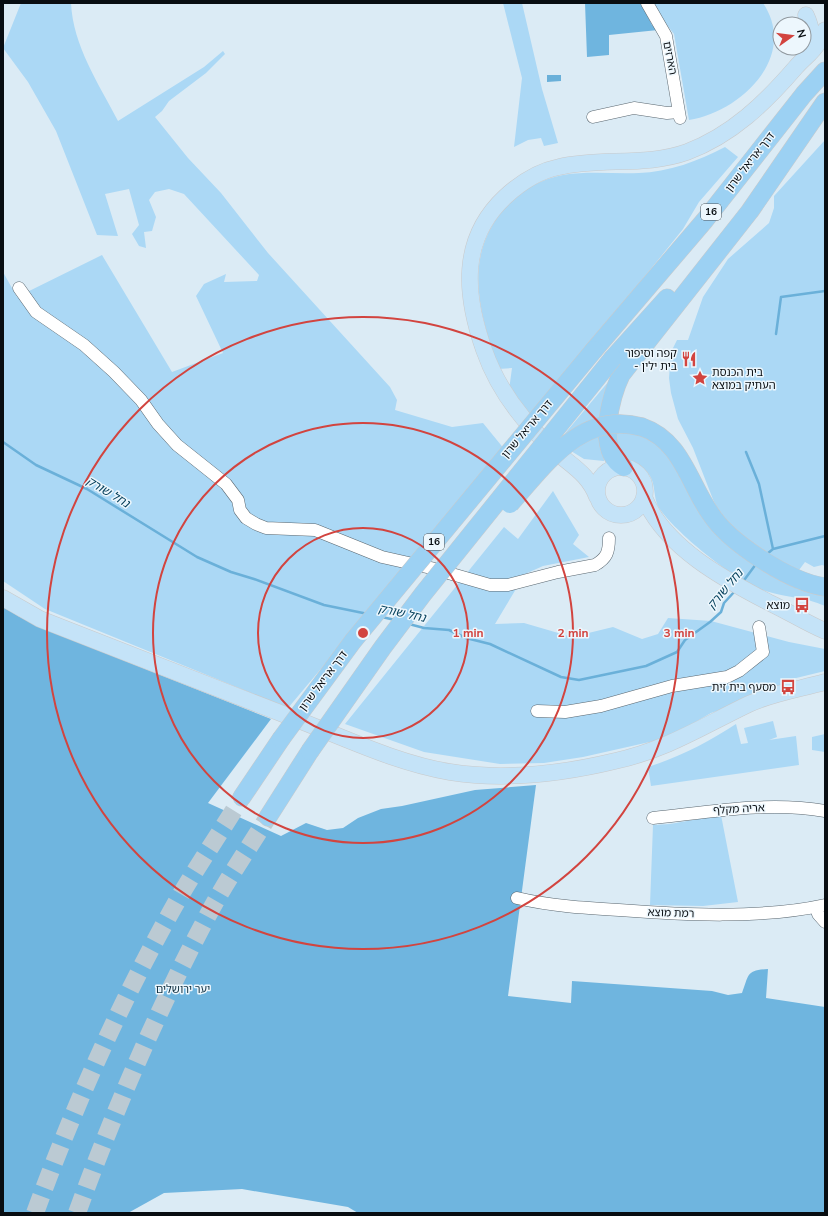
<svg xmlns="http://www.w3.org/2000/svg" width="828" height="1216" font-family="'Nunito Sans','Noto Sans Hebrew',sans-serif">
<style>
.green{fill:#abd8f5}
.forest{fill:#6fb5df}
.water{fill:#6ab0d9}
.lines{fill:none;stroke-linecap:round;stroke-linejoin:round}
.stream{stroke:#6ab0d9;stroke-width:2.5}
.highway-tunnel{stroke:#bbcad3;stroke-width:18;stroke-dasharray:18 9;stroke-linecap:butt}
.minor-casing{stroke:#5a6770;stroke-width:13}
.major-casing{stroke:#c9cacb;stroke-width:17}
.highway-casing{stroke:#c9cacb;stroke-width:19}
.minor{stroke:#fff;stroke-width:12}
.major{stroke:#c4e3f8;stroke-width:16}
.highway{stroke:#9cd1f3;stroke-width:18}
.highway-bridge-casing{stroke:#c9cacb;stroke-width:19;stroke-linecap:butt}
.highway-bridge{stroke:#9cd1f3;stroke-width:18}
.ring{fill:none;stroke:#d2443f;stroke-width:2}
.labels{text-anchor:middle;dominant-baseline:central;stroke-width:3;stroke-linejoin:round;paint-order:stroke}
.shield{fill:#edf7fd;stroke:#4d5358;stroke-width:1}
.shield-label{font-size:10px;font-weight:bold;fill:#080d11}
.street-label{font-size:11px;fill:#080d11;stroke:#edf7fd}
.poi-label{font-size:11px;fill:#080d11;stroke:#edf7fd;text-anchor:end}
.park-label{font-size:11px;fill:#113142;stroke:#edf7fd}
.water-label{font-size:12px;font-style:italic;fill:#003d59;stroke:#edf7fd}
.centre{fill:#d2443f;stroke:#edf7fd;stroke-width:2}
.ring-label{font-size:12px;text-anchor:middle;font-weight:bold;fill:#d2443f;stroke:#edf7fd;stroke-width:3;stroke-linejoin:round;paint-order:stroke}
</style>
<rect width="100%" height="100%" fill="#dbebf5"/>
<!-- green -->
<path class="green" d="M 21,3 L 71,3 C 73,46 99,84 118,121 L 204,67 L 223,51 L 225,54 L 206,73 L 169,101 L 162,111 L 155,117 L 188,158 L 221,193 L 268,253 L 390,387 L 397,400 L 395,410 L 452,427 L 483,423 L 505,450 L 288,708 L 45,609 L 3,581 L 3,272 L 17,297 L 102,255 L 172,372 L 223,353 L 196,296 L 204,284 L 226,274 L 224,282 L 257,281 L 259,275 L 184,194 L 169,189 L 155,192 L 149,200 L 156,217 L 152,231 L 144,232 L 146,248 L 139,246 L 132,234 L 139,225 L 129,189 L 105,194 L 118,236 L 97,235 L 56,131 L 28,82 L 3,48 Z
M 503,3 L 522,3 L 542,89 L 558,143 L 544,146 L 541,138 L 528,140 L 514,147 L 522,78 Z
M 653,3 L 763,3 C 799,57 740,112 689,120 L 674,34 L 658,14 Z
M 825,140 L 825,566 L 822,565 L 814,567 L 805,562 L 796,574 L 756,550 L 722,517 L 714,502 L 693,448 L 678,419 L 671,393 L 669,378 L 671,352 L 677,340 L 688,340 L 703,297 L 728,259 L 769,223 L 774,208 L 774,196 Z
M 725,147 L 738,157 L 699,202 L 683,229 L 531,418 L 509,390 L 512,368 L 498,369 C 480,313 462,259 504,209 C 520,191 540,179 563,175 C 588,171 614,174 639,173 C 668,172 699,161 725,147 Z
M 619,369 L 600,421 L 557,443 Z
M 617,430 L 631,431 L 661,446 L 766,570 L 801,589 L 825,594 L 825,606 C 804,597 790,598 769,592 C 739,585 676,533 659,508 C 653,498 656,486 650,476 C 636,453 616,468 617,430 Z
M 603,434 L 604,461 L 584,459 L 571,451 L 580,444 Z
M 553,491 L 579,535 L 573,544 L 589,557 L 543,566 L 525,574 L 495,624 L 524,623 L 572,637 L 613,627 L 642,639 L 658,634 L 668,618 L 711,621 L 789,642 L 825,649 L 825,671 L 792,679 L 769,693 L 711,713 L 680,731 L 654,741 L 583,757 L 544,763 L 500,764 L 424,752 L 345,724 L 504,527 L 518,539 Z
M 773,721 L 777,737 L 769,740 L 796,736 L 799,765 L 651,786 L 648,767 C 680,757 708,742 736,724 L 741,744 L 748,743 L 744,728 Z
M 825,734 L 825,752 L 812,750 L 812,737 Z
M 721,815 L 738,902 L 703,906 L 650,905 L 653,825 L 670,824 Z"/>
<!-- forest -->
<path class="forest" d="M 585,3 L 641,3 L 652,25 L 658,30 L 609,35 L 609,55 L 587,57 Z
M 3,606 L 18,616 L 80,643 L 271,719 L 208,803 L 281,836 L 306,823 L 327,830 L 343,828 L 358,818 L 381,809 L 402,806 L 475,790 L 536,785 L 508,996 L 571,1003 L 572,981 L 712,991 L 728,995 L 742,993 C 749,975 746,970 768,969 L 766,998 L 825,1007 L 825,1213 L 358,1213 L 348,1207 L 242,1189 L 164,1193 L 128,1213 L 3,1213 Z"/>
<!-- water -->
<path class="water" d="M 547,75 L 561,75 L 561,81 L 547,82 Z"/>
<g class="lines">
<!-- stream -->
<path class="stream" d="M 776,334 L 781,297 L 825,291
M 3,442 L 36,465 L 87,489 L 197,557 L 231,572 L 254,579 L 324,605 L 368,614
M 746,452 L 759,484 L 773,549
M 767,554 L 773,549 L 825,536
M 742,583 L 756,564
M 382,617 L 395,620
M 409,624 L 424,628 L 449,630 L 466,638 L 490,644 L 561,677 L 579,680 L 646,666 L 677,652 L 685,640 L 710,622 L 721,612 L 724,603 L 735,591"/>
<!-- highway-tunnel -->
<path class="highway-tunnel" d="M 35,1213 C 73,1109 118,1007 172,910 C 193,872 219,835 242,797
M 77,1213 C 114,1111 157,1011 208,915 C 226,881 248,849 268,817"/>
<defs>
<path id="minor" d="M 647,3 L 666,36 L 680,118
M 593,117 L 634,108 L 667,113 L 679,112
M 19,288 L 36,312 L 84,345 L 114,372 L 141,400 L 158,424 L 177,445 L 226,484 L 238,500 L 240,510 L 246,518 L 256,524 L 266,528 L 315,530 L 382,557 L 431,568 L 490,585 L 508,585 L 558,572 L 595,565 C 607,558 609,552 609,538
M 537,711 L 565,712 L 601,706 L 672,686 L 727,677 L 739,671 L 763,652 L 759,627
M 653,818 C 710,812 768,801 825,811
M 517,898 C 551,906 585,908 619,910 C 684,915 761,919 825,905
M 817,907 L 818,914 L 825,922"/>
<path id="major" d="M 806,15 C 812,28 813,37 807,51
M597 491a24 24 0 1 1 48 0a24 24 0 1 1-48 0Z
M 597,497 C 588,473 571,466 553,449 C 523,422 498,390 484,350 C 465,296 459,240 505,197 C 520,183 539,171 559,167 C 602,157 645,167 687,152 C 732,135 765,103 796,67 C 803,59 813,52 818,43 C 821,39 823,34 825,30
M 644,497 C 664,547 725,580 770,603 C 789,612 806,623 825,631
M 3,598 L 40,619 C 124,652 208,685 293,718 C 343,737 396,763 450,772 C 506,781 561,774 615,761 C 666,750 703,726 749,704 C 773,693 800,689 825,682"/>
<path id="highway" d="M 594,350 L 705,220 L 804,94 L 825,71
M 613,358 L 667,298
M 642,427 C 681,440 689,483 710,513 C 729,543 790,582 825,587
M 624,467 C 596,452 610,397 621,375 L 750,211 L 825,102
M 242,797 L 281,739
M 268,817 L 310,751"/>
</defs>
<!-- minor casing -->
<use href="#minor" class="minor-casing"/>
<!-- major casing -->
<use href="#major" class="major-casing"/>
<!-- highway casing -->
<use href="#highway" class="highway-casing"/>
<!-- minor -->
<use href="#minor" class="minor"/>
<!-- major -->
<use href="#major" class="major"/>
<!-- highway -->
<use href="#highway" class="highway"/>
<defs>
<path id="highway-bridge" d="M 510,504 C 546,464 582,410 642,427
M 281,739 L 353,641 L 594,350
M 310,751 L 383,647 L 423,594 L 613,358"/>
</defs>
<!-- highway-bridge casing -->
<use href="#highway-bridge" class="highway-bridge-casing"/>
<!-- highway-bridge -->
<use href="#highway-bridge" class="highway-bridge"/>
</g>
<!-- distance rings -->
<g class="ring">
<circle cx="363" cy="633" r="105"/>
<circle cx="363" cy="633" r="210"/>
<circle cx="363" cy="633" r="316"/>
</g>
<!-- icons -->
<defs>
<symbol id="restaurant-bare" viewBox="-9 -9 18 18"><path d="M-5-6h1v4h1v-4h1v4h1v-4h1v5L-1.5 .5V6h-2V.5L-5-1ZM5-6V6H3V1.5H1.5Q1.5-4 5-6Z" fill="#d2443f" stroke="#edf7fd" stroke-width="2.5" paint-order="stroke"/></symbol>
<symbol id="sight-bare" viewBox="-9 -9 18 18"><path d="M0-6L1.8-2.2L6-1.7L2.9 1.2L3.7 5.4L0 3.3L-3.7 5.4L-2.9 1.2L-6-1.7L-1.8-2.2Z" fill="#d2443f" stroke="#edf7fd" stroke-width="2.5" paint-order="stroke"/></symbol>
<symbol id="bus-bare" viewBox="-9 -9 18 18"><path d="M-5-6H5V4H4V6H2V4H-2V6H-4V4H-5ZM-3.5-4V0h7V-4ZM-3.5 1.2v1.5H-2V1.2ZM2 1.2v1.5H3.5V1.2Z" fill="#d2443f" stroke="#edf7fd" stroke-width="2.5" paint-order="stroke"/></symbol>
</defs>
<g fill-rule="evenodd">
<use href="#restaurant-bare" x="678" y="348" width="22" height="22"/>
<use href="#sight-bare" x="689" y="367" width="22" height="22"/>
<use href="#bus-bare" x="791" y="594" width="22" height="22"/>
<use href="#bus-bare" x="777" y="676" width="22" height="22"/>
</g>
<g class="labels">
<!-- shield labels -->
<g class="shield">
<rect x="701" y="204" width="20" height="16" rx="3"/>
<rect x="424" y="534" width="20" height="16" rx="3"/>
</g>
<g class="shield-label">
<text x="711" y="212">16</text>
<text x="434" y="542">16</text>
</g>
<!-- street labels -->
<g class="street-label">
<text transform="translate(670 58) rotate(79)">הארזים</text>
<text transform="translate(750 162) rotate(-52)">דרך אריאל שרון</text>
<text transform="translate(527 429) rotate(-50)">דרך אריאל שרון</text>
<text transform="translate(323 681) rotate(-53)">דרך אריאל שרון</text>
<text transform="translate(739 809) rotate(-3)">אריה מקלף</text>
<text transform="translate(671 913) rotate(2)">רמת מוצא</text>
</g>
<!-- poi labels -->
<g class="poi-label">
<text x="677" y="353">קפה וסיפור<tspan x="677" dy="13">- בית ילין</tspan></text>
<text x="712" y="372" text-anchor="start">בית הכנסת<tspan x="712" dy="13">העתיק במוצא</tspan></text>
<text x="790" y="605">מוצא</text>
<text x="776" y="687">מסעף בית זית</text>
</g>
<!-- park labels -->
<g class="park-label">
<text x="183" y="989">יער ירושלים</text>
</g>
<!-- water labels -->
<g class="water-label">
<text transform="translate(108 492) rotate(31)">נחל שורק</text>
<text transform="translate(725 589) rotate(-50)">נחל שורק</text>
<text transform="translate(402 613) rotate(12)">נחל שורק</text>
</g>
</g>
<circle cx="363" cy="633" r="6" class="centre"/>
<g class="ring-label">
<text x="468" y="637">1 min</text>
<text x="573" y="637">2 min</text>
<text x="679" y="637">3 min</text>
</g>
<!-- border -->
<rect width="828" height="1216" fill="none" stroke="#080d11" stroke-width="8"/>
<!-- north arrow -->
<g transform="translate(792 36) rotate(76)"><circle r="19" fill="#edf7fd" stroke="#91999f"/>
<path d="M0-3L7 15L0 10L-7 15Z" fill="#d2443f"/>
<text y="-6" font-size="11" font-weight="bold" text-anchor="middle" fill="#080d11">N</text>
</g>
</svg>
